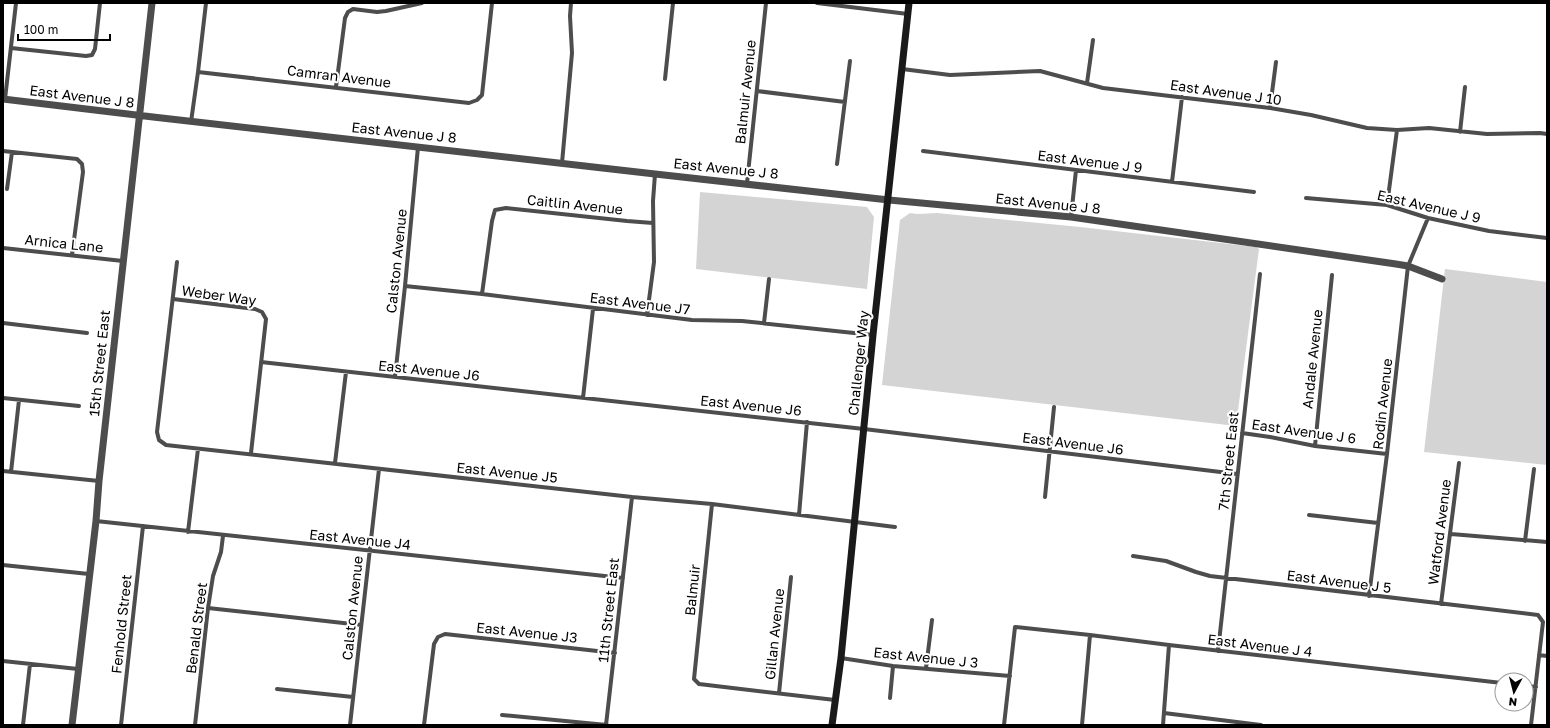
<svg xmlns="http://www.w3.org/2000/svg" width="1550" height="728" font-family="'Golos Text',sans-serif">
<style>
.green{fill:#d4d4d4}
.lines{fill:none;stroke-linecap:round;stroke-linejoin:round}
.minor{stroke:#4d4d4d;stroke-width:4}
.tertiary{stroke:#4d4d4d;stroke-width:7}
.secondary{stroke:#1a1a1a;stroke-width:7}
.labels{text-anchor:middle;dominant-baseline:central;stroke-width:4;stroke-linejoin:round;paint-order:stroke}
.street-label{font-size:14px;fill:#000;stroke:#fff}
</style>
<rect width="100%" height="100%" fill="#fff"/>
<!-- green -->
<path class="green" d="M 700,192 L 867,207 L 874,217 L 867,289 L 696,269 Z
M 910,213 L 917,214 L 937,213 L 1080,227 L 1256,247 L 1259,249 L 1236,426 L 882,385 L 900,220 Z
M 1445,269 L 1547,282 L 1547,465 L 1424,452 Z"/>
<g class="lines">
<!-- minor -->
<path class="minor" d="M 817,3 L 908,14
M 11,48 L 86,56 L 92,55 L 95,49 L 100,3
M 902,69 L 950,75 L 1040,71 L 1103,88 L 1270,108 L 1311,115 L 1367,128 L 1397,130 L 1429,128 L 1487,134 L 1540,133 L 1547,134
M 198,72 L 469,103 L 477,100 L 482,95 L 492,3
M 665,79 L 673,3
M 1087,83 L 1093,40
M 336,87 L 345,18 L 348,12 L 353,9 L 377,12 L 386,11 L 422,3
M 757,91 L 845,102
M 5,99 L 16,3
M 1270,108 L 1276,62
M 191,122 L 198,72 L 206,3
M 1460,132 L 1465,87
M 3,151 L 77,159 L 82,164 L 83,172 L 72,255
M 923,151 L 1254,192
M 562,163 L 572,53 L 570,16 L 571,3
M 837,164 L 850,61
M 1172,182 L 1182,97
M 747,183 L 766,3
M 7,189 L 12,152
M 1306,198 L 1387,205 L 1428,218 L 1489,231 L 1547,238
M 1387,205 L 1397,130
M 1071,217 L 1076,170
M 3,248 L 123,261
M 177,262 L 157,432 L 159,440 L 166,445 L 632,497 L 712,504 L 895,527
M 405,286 L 482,294 L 692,320 L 742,321 L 873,335
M 482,294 L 492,221 L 495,210 L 506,208 L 627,221 L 653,223
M 173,299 L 255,309 L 262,312 L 266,319 L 251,453
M 647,315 L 654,262 L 653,201 L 655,174
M 3,323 L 87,333
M 764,323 L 769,279
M 261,362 L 864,429 L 1237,474
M 395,377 L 405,286 L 418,147
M 3,398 L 79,406
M 583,398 L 593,309
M 1242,433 L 1270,437 L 1315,446 L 1387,454
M 1315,446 L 1332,275
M 335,463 L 346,372
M 3,471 L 99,481
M 11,472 L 19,400
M 1045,497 L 1054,407
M 712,504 L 694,679 L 699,684 L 835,700
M 799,515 L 807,422
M 1309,515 L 1378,523
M 96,521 L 623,578
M 188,532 L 198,449
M 1451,534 L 1547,542
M 1525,541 L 1534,469
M 1133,556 L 1166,561 L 1196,572 L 1210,576 L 1538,615 L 1543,622 L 1531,725
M 3,565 L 89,574
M 1369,596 L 1387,454 L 1408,266 L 1428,218
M 1441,604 L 1459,463
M 208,608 L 361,625
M 1218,651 L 1260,274
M 1539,655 L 1547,656
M 841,658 L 893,666 L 1010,676
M 3,661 L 78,669
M 926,668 L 932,620
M 1526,686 L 1536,687
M 277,689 L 353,697
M 779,693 L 791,577
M 890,698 L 893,666
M 1164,713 L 1261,725
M 502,715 L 607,725
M 23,725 L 30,664
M 121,725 L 143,526
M 195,725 L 208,608 L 213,576 L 221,552 L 223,536
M 350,725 L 379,469
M 424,725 L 434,644 L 438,637 L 445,634 L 615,653
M 606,725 L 632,497
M 1004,725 L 1015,627 L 1090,635 L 1169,645 L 1502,683
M 1082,725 L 1090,635
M 1163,725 L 1169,645"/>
<!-- tertiary -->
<path class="tertiary" d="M 3,99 L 153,117 L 655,174 L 889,200 L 1071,217 L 1396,264 L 1408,266 L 1442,279
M 72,725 L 96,521 L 99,481 L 152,3"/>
<!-- secondary -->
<path class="secondary" d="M 832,725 L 841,658 L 873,335 L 909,3"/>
</g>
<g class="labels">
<!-- street labels -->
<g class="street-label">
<text transform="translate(339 76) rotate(7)">Camran Avenue</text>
<text transform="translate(745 92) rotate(-84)">Balmuir Avenue</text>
<text transform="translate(1226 92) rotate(8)">East Avenue J 10</text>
<text transform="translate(82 96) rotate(7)">East Avenue J 8</text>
<text transform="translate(404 132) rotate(6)">East Avenue J 8</text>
<text transform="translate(1090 161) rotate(7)">East Avenue J 9</text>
<text transform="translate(726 168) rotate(6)">East Avenue J 8</text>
<text transform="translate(1048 203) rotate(6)">East Avenue J 8</text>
<text transform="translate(575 204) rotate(6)">Caitlin Avenue</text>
<text transform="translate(1429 206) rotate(13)">East Avenue J 9</text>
<text transform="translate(64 243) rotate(6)">Arnica Lane</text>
<text transform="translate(396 261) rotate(-84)">Calston Avenue</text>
<text transform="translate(219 295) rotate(8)">Weber Way</text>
<text transform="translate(640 303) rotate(7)">East Avenue J7</text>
<text transform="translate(1312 359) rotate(-84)">Andale Avenue</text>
<text transform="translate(99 363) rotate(-84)">15th Street East</text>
<text transform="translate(858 363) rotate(-84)">Challenger Way</text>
<text transform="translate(429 370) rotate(6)">East Avenue J6</text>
<text transform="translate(1382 404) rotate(-84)">Rodin Avenue</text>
<text transform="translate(751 405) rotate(6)">East Avenue J6</text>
<text transform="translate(1304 431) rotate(8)">East Avenue J 6</text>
<text transform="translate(1073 443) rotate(7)">East Avenue J6</text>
<text transform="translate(1228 461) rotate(-84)">7th Street East</text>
<text transform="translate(507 472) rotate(6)">East Avenue J5</text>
<text transform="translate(1439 532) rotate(-83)">Watford Avenue</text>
<text transform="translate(360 539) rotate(6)">East Avenue J4</text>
<text transform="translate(1339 581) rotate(7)">East Avenue J 5</text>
<text transform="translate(692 590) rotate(-84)">Balmuir</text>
<text transform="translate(352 608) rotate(-84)">Calston Avenue</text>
<text transform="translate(608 610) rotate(-84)">11th Street East</text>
<text transform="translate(121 624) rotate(-84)">Fenhold Street</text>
<text transform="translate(196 628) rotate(-83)">Benald Street</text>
<text transform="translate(527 632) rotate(6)">East Avenue J3</text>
<text transform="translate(774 634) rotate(-84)">Gillan Avenue</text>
<text transform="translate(1260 645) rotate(7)">East Avenue J 4</text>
<text transform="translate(926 657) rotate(6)">East Avenue J 3</text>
</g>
</g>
<!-- border -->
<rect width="1550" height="728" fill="none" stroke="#000000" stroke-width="8"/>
<!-- north arrow -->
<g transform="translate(1514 692) rotate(187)"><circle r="19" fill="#ffffff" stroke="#999999"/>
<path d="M0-3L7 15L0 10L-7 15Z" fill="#000000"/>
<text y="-6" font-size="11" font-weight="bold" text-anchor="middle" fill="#000000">N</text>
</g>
<!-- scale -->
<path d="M18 34v6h92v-6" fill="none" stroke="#000000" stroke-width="2"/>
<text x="24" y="34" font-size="12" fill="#000000" stroke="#ffffff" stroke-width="3" paint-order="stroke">100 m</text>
</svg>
